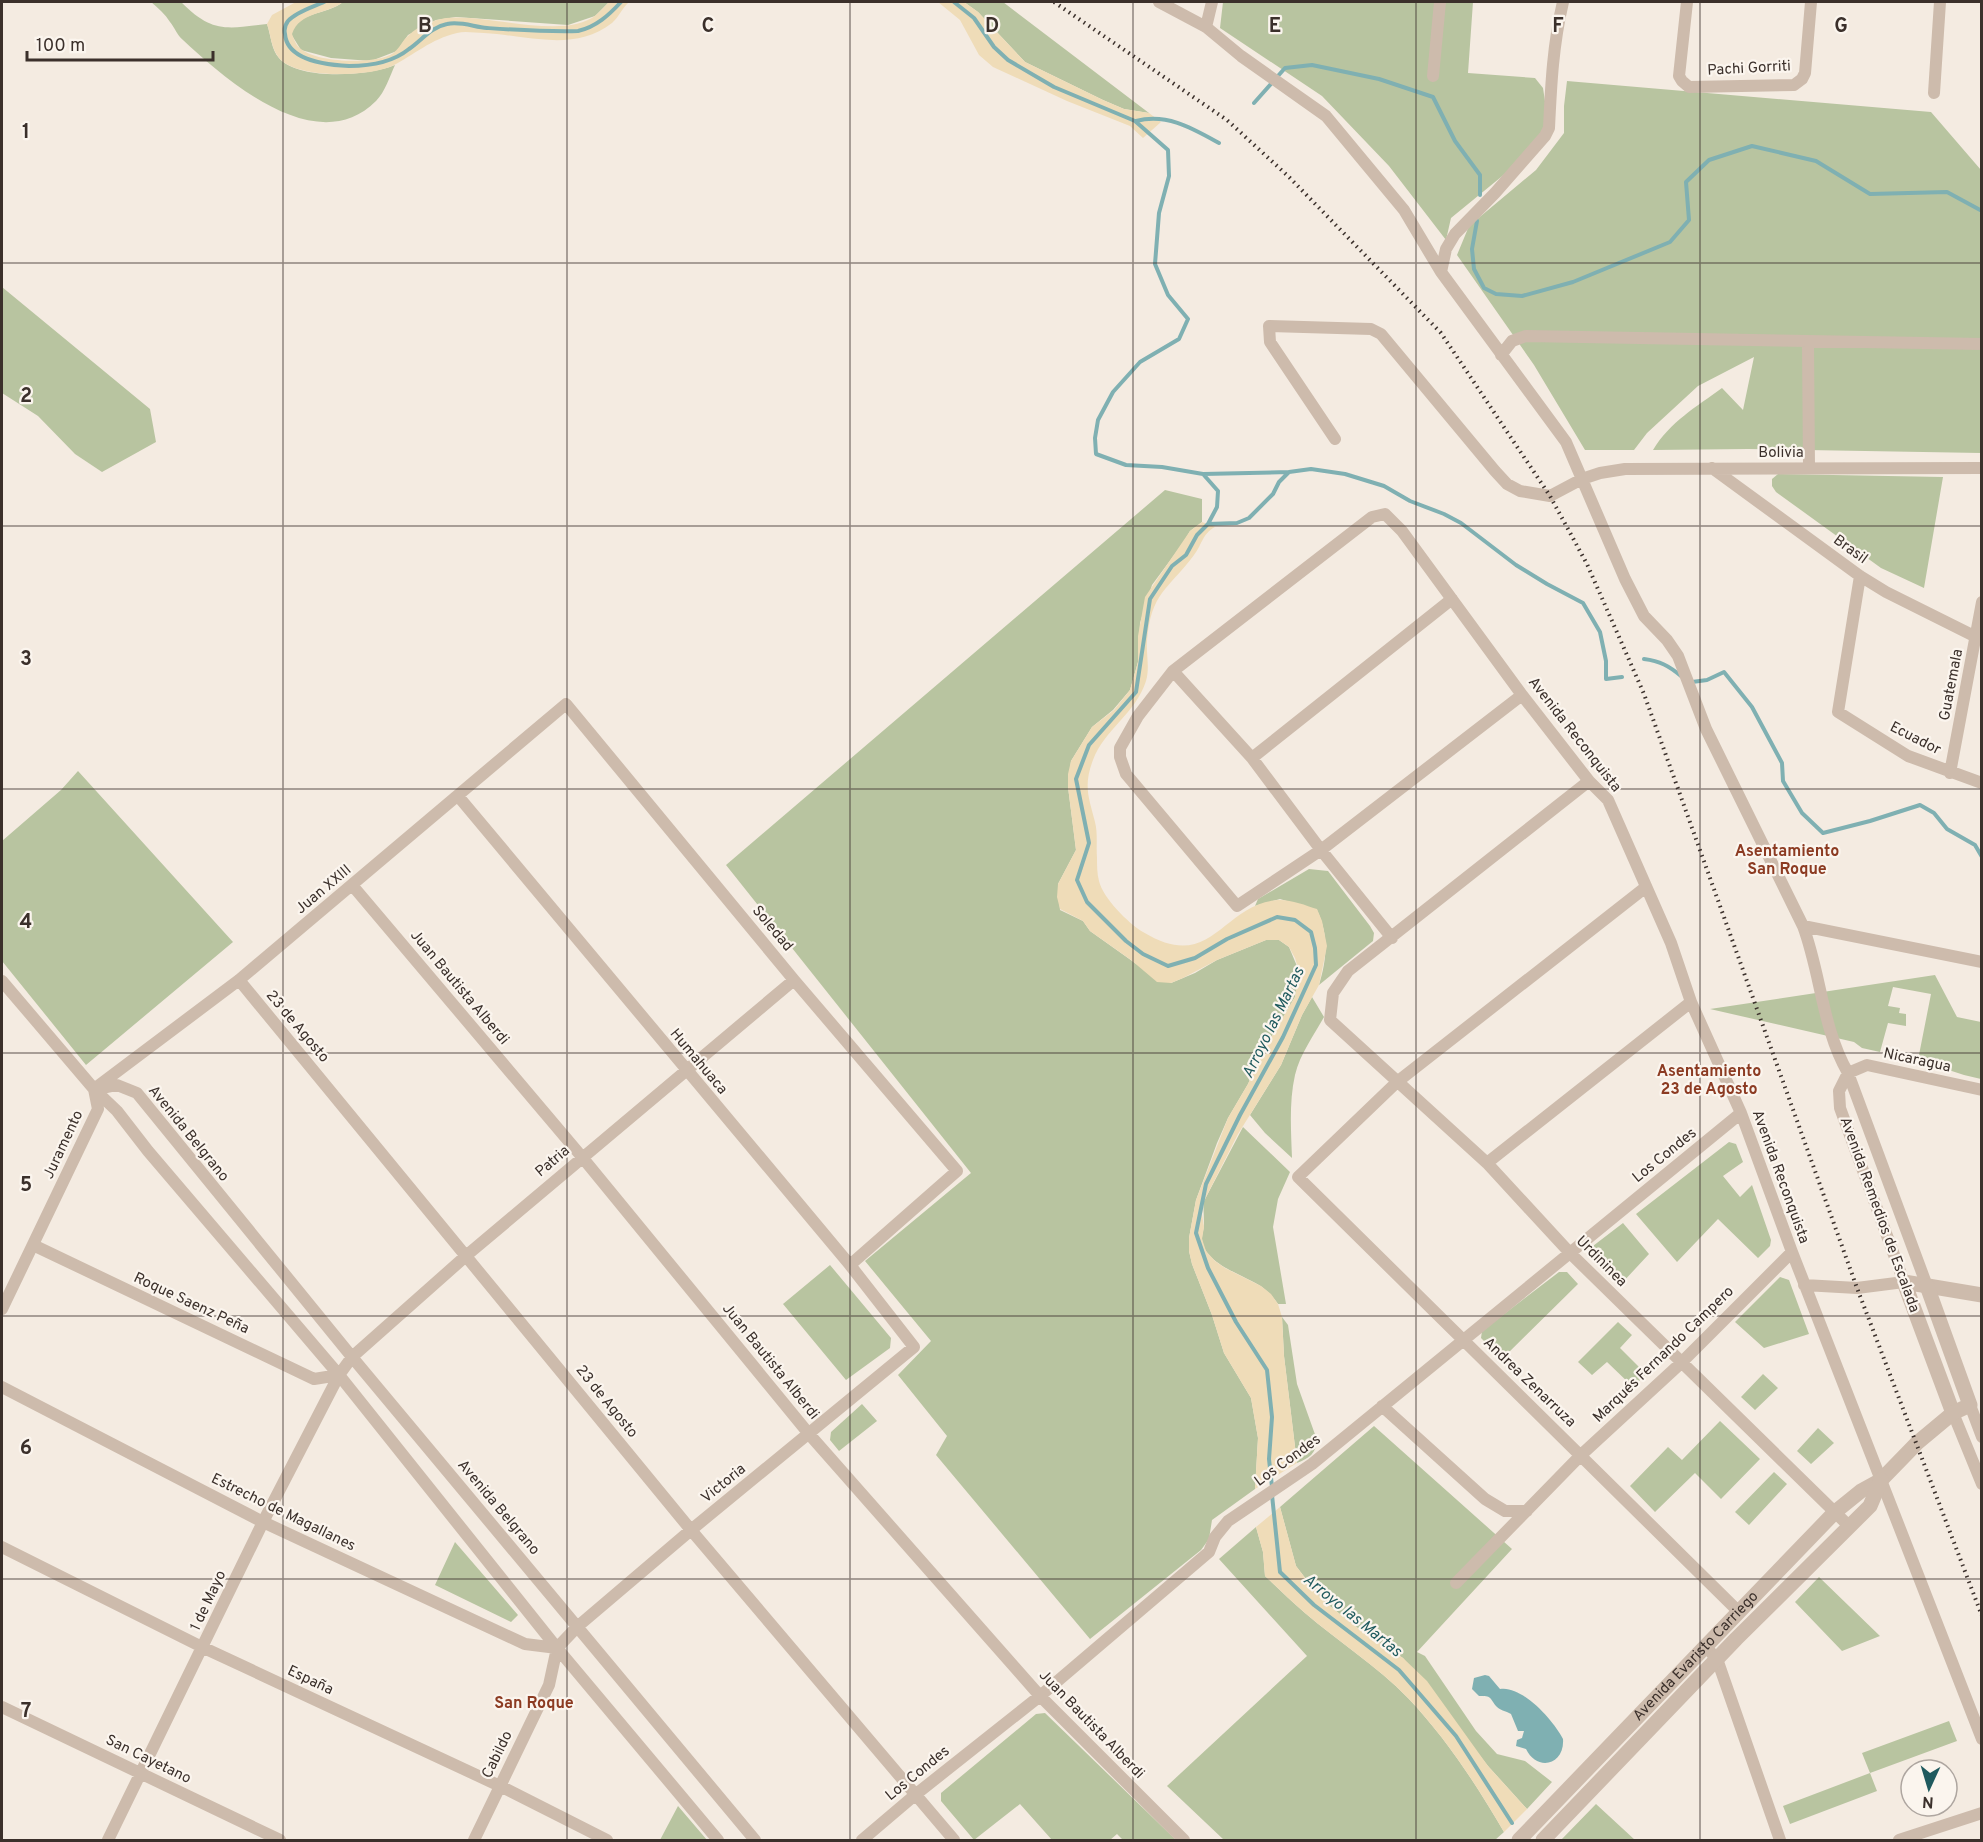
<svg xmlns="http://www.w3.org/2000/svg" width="1983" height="1842" font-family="Overpass,sans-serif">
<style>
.green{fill:#b8c4a0}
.sand{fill:#efdcb8}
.water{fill:#7fb0b2}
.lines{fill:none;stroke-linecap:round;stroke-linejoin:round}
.stream{stroke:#7fb0b2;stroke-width:4}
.minor{stroke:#cdbbac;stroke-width:12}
.tertiary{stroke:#cdbbac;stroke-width:15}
.rail{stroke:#3b302b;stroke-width:4;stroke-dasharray:1.5 4.5;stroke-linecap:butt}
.grid{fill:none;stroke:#3b302b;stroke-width:1.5;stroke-opacity:0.55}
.labels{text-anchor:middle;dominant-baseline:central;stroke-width:4.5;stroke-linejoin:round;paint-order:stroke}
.street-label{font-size:15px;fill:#3b302b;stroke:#fbf5ee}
.neighbourhood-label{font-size:16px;font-weight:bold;fill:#8c3b22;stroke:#fbf5ee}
.water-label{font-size:16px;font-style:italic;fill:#1f5a5e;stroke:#fbf5ee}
.grid-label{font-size:20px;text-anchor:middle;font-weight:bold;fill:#3b302b;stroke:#fbf5ee;stroke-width:4.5;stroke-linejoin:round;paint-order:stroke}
</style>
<rect width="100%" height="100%" fill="#f4ebe1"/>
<!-- green -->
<path class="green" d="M 151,2 L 181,2 C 212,33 226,29 267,24 C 271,35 271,49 279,58 C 299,81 369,76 395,65 C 390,76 385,92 376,101 C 317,160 227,81 183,40 C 177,35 175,28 170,22 C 165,14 158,8 151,2 Z
M 343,2 L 609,2 L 595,16 L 568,25 L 456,17 L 436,20 L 408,35 L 397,51 L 371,61 L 331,58 L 301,50 L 291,34 C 300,10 325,16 343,2 Z
M 964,2 L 1003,2 L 1149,113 L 1124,109 L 1103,100 L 1025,62 L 978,12 Z
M 1223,2 L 1473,2 L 1468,73 L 1535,78 L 1543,88 L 1549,128 L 1517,164 L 1451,218 L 1446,240 L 1389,166 L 1322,96 L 1220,28 Z
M 1567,81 L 1931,112 L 1981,170 L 1981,453 L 1748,449 L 1653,450 C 1670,422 1696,407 1722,388 L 1743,410 L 1754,357 L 1698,386 L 1647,433 L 1634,450 L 1585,450 L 1534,365 L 1457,255 L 1469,226 L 1536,170 L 1564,133 L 1564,106 Z
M 2,287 L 150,409 L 156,442 L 102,472 L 75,454 L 38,416 L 2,393 Z
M 1778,474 L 1943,477 L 1924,588 L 1881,568 L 1776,492 L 1772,486 L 1772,479 Z
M 1165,490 L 1202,499 L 1202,522 L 1190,531 L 1183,543 L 1152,585 L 1140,623 L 1138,662 L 1130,690 L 1113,710 L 1092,727 L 1071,761 L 1068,787 L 1076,850 L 1058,884 L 1060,910 L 1083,921 L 1090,931 L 1142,968 L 1171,983 L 1195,973 L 1217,960 L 1266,940 L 1279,940 L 1289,947 L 1299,971 L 1295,997 L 1262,1053 L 1248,1084 L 1228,1118 L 1217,1143 L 1196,1200 L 1189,1238 L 1189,1251 L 1192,1264 L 1212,1315 L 1224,1353 L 1251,1398 L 1258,1438 L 1255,1489 L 1212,1520 L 1209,1539 L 1201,1550 L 1090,1639 L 936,1455 L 947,1436 L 898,1375 L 931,1341 L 865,1261 L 971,1173 L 726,865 Z
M 78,771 L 233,942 L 86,1065 L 2,961 L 2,841 L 61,790 Z
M 1309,869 L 1328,871 L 1370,926 L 1374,933 L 1373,941 L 1319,985 C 1327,958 1329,936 1317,910 L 1280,899 L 1255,906 L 1258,899 Z
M 1935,975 L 1957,1017 L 1981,1022 L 1981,1079 L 1964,1075 L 1918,1060 L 1931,994 L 1893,987 L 1888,1006 L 1900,1008 L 1899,1013 L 1906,1014 L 1906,1026 L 1888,1023 L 1880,1052 L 1862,1048 L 1854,1042 L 1710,1009 Z
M 1312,997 L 1324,1017 C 1314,1035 1300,1054 1295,1075 C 1289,1101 1291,1131 1292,1158 L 1265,1133 L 1250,1115 L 1281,1065 L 1302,1015 Z
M 1243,1127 L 1290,1172 L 1278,1199 L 1273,1227 L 1286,1304 L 1278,1304 C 1274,1298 1269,1292 1262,1287 C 1245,1275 1202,1264 1202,1238 C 1202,1234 1204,1229 1204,1224 C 1204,1216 1203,1209 1204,1201 Z
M 1729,1142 L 1736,1144 L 1743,1162 L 1723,1176 L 1740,1197 L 1752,1185 L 1771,1240 L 1770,1246 L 1758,1258 L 1718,1219 L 1677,1262 L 1636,1214 Z
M 1623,1223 L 1649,1254 L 1622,1283 L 1592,1254 L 1593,1246 Z
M 830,1265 L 891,1338 L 890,1348 L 846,1380 L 783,1304 Z
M 1559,1272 L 1567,1272 L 1578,1284 L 1502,1359 L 1481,1338 L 1482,1331 Z
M 1780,1277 L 1789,1280 L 1809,1334 L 1764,1348 L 1735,1322 Z
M 1282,1317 L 1288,1325 L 1297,1384 L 1317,1440 C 1316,1454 1309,1458 1297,1463 L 1284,1356 Z
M 1618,1322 L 1632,1335 L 1620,1348 L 1646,1374 L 1633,1387 L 1607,1362 L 1592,1375 L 1578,1362 Z
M 1763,1374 L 1778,1388 L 1755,1410 L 1741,1397 Z
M 862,1404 L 877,1421 L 839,1451 L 830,1440 L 831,1432 Z
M 1720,1421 L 1760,1459 L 1721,1499 L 1695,1473 L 1655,1512 L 1630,1486 L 1668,1447 L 1682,1460 Z
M 1374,1426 L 1512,1549 L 1417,1652 L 1425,1656 L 1476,1731 L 1497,1754 L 1525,1761 L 1552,1782 L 1527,1809 L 1488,1766 L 1403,1658 L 1368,1636 L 1322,1600 L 1296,1566 L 1280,1507 Z
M 1818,1428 L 1834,1443 L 1811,1464 L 1797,1451 Z
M 1774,1472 L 1787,1484 L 1749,1525 L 1735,1512 Z
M 1256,1527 L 1263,1552 L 1265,1576 C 1278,1588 1291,1601 1305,1613 C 1339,1642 1377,1666 1408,1698 C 1446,1738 1476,1784 1504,1832 L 1495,1840 L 1224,1840 L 1167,1786 L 1307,1656 L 1219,1559 Z
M 455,1542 L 518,1615 L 511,1622 L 435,1585 Z
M 1819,1577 L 1880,1636 L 1842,1651 L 1795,1602 Z
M 1045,1713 L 1176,1840 L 1123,1840 L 1117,1834 L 1110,1840 L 1052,1840 L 1020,1804 L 974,1840 L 941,1801 L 941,1793 L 1036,1714 Z
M 1949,1721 L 1957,1741 L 1870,1773 L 1877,1791 L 1790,1824 L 1783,1806 L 1870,1773 L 1862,1753 Z
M 1596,1804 L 1635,1840 L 1561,1840 Z
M 678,1806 L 707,1840 L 660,1840 Z"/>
<!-- sand -->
<path class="sand" d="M 296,2 L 343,2 C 326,15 300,11 292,34 C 294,39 296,46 301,49 C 318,63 372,64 390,55 C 400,50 401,41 409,35 C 418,26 433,20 446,18 C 486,13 564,41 596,15 C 601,11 605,6 609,2 L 629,2 C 622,8 619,17 612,23 C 574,53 526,35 484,33 C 475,33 465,31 457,33 C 431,39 414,55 392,66 C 369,77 296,79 279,58 C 271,48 271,35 267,24 L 272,15 Z
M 938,2 L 964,2 L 978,12 L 1025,62 L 1103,100 L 1124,109 L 1149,113 L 1161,122 L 1143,138 L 1130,126 L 1067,101 L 993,67 L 979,55 L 960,20 Z
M 1202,522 L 1215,527 C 1202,534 1202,545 1194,555 C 1168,590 1151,592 1147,641 C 1146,654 1150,668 1146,681 C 1136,713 1104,730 1093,760 C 1083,786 1089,798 1095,822 C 1098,834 1096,846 1097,858 C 1097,865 1097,874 1099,881 C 1103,898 1128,923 1143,932 C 1212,974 1221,905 1277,900 C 1290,899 1305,905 1317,909 L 1322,921 L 1327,946 L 1319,985 L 1302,1015 L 1281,1065 L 1238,1134 L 1204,1201 L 1202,1214 L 1204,1227 L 1202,1239 L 1206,1251 L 1215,1261 L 1225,1268 L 1261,1286 L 1271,1294 L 1278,1304 L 1282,1317 L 1284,1356 L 1297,1463 L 1255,1489 L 1258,1438 L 1251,1398 L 1224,1353 L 1212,1315 L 1192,1264 L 1189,1251 L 1189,1238 L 1196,1200 L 1228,1118 L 1248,1084 L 1262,1053 L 1295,997 L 1299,971 L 1295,958 L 1289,947 L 1279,940 L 1266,940 L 1217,960 L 1183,978 L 1171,983 L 1157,982 L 1131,960 L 1090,931 L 1083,921 L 1060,909 L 1057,897 L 1058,884 L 1076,850 L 1068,787 L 1068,774 L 1071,761 L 1092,727 L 1114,710 L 1130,690 L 1138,662 L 1138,636 L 1145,597 L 1190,531 Z
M 1280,1507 L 1296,1566 L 1322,1600 L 1368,1636 L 1403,1658 L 1427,1681 L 1488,1766 L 1527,1809 L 1504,1832 C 1476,1784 1446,1738 1408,1698 C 1377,1666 1339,1642 1305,1613 C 1291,1601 1278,1588 1265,1576 L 1263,1552 L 1256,1527 Z"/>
<!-- water -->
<path class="water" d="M 1485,1675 L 1489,1676 L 1500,1689 C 1522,1685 1554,1721 1563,1739 C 1565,1765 1537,1772 1526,1749 L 1516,1746 L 1517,1740 L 1522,1738 L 1524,1731 L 1518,1731 L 1511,1714 C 1506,1711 1499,1710 1496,1706 C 1489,1697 1492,1696 1479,1696 L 1472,1689 L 1474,1678 Z"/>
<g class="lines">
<!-- stream -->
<path class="stream" d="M 324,2 C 313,7 296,12 288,21 C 285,25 284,30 285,34 C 287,61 328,65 349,66 C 369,66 393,62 409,49 C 422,40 431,27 447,24 C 461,21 474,27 487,28 C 518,30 548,32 578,31 C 596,27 609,15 621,2
M 954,2 L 974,18 L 994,47 L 1008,60 L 1054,87 L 1135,121 L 1168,150 L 1169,176 L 1159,213 L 1155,264 L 1168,295 L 1188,319 L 1179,339 L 1140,362 L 1113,392 L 1098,420 L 1095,438 L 1096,454 L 1126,465 L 1162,467 L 1203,474 L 1218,491 L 1217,507 L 1208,524 L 1197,535 L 1186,555 L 1172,566 L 1150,599 L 1136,692 L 1089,745 L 1076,779 L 1089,843 L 1077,880 L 1087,902 L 1126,941 L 1143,954 L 1168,966 L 1195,958 L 1227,939 L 1277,917 L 1295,920 L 1311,932 L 1315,948 L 1316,965 L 1283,1037 L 1240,1115 L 1206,1184 L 1196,1233 L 1208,1268 L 1236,1322 L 1267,1370 L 1272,1417 L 1269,1459 L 1272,1487
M 1254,103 L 1285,68 L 1312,65 L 1379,79 L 1433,97 L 1455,141 L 1480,175 L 1480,195
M 1136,121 C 1167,113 1192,128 1219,143
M 1477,221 L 1472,249 L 1474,269 L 1484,288 L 1496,294 L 1522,296 L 1573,282 L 1670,242 L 1689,220 L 1686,182 L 1709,160 L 1752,146 L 1816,161 L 1870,194 L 1947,192 L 1982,211
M 1203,474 L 1289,472
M 1208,524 L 1237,523 L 1249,518 L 1273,494 L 1279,482 L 1289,472 L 1311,469 L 1345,474 L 1384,486 L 1410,501 L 1444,514 L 1461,523 L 1516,565 L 1547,584 L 1583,603 L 1600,632 L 1606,661 L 1606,679 L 1622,677
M 1644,659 C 1660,661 1669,666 1681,676
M 1692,682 L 1707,680 L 1724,672 L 1752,707 L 1782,763 L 1783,781 L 1802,813 L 1823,833 L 1870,821 L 1920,805 L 1934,813 L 1947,829 L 1975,845 L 1982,857
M 1272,1495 L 1280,1572 L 1314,1605 L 1399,1670 L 1456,1736 L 1512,1823"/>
<!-- minor -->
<path class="minor" d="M 1159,2 L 1206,27 L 1241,56 L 1326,116 L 1404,210 L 1441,272 L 1566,442 L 1625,579 L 1644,616 L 1667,640 L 1678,656 L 1706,729 L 1803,926 C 1821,974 1822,1028 1848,1073 L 1927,1286
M 1687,2 L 1679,76 L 1682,81 L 1689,87 L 1794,85 L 1802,79 L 1805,73 L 1811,2
M 1206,27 L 1212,2
M 1433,76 L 1440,2
M 1934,93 L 1940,2
M 1441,272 L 1446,249 L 1455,234 L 1495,193 L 1545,136 L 1549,128 C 1551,85 1553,44 1563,2
M 1808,345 L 1809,467
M 1501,355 L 1512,341 L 1526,336 L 1982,344
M 1335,439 L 1270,342 L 1269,326 L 1371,329 L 1381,334 L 1495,471 L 1507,484 L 1520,491 L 1550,496 L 1582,479 L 1600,473 L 1625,469 L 1982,468
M 1712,468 L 1860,576 L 1886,592 L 1982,640
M 1860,576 L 1838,712 L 1908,756 L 1982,783
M 1173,671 L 1252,758 L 1321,850 L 1392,938
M 1522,695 L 1321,850 L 1237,906 L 1126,774 L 1120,757 L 1120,748 L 1138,716 L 1173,671 L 1372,517 L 1385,514 L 1402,531 L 1522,695 L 1589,781 L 1608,800 L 1671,943 L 1691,1002 L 1741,1113 L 1792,1252 L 1982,1739
M 1252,758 L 1452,599
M 1950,773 L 1982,602
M 1589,781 L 1348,971 L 1333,993 L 1330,1020 L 1487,1163 L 1570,1253 L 1849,1526
M 458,796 L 850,1265 L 914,1347 L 691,1530 L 577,1627 L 557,1648
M 352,885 L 582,1157 L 809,1434 L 1040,1696 L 1184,1840
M 1646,887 L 1397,1082 L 1298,1177 L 1738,1611
M 1803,926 L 1982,962
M 239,980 L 691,1530 L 954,1840
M 2,981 L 94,1089 L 117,1111 L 148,1151 L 339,1375 L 557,1648 L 718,1840
M 1848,1073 L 1867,1065 L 1982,1090
M 94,1089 L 239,980 L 566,704 L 794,980 L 957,1171 L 850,1265
M 98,1089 L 117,1085 L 137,1093 L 352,1357 L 755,1840
M 1487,1163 L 1691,1002
M 33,1245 L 314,1379 L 339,1375
M 1804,1285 L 1857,1288 L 1904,1282 L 1840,1108 L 1839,1091 L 1848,1073
M 2,1309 L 98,1109 L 94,1089
M 2,1387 L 263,1522 L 525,1644 L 557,1648
M 1970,1405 L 1982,1437
M 1382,1406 L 1485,1499 L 1505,1511 L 1527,1511
M 1953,1413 L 1982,1484
M 2,1547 L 204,1648 L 500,1786 L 607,1840
M 1456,1583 L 1581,1455 L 1681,1363 L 1792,1252
M 1705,1646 L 1717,1659 L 1780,1840
M 2,1707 L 280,1840
M 108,1840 L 263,1522 L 339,1375 L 352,1357 L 467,1255 L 794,980
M 474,1840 L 549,1685 L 557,1648
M 862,1840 L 915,1795 L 1040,1696 L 1209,1552 L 1215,1537 L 1228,1521 L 1312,1464 L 1741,1113
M 1899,1840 L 1982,1813"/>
<!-- tertiary -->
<g class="tertiary">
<path d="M 1953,1413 L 1904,1282 L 1982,1295"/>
<path id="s1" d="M 1519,1840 L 1835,1512 L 1861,1491 L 1881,1480 L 1917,1443 L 1953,1413 L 1970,1405 L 1927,1286"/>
<path d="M 1543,1840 L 1736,1639 L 1870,1506 L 1881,1480"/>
</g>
<!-- rail -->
<path class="rail" d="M 1054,2 L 1227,120 L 1289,177 L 1441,333 L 1550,496 L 1587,564 L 1644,694 L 1857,1288 L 1982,1616"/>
</g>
<!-- grid -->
<path class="grid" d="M 283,2 L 283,1840M 567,2 L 567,1840M 850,2 L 850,1840M 1133,2 L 1133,1840M 1416,2 L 1416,1840M 1700,2 L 1700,1840M 2,263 L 1982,263M 2,526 L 1982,526M 2,789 L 1982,789M 2,1053 L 1982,1053M 2,1316 L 1982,1316M 2,1579 L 1982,1579"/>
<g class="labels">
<!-- street labels -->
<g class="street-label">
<text transform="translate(1749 69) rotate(-3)">Pachi Gorriti</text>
<text x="1781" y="453">Bolivia</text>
<text transform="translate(1850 550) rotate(36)">Brasil</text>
<text transform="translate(1952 685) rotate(-79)">Guatemala</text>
<text transform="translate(1574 735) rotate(52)">Avenida Reconquista</text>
<text transform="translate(1915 739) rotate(27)">Ecuador</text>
<text transform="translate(324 890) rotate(-40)">Juan XXIII</text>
<text transform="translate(772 929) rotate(50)">Soledad</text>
<text transform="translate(459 988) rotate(50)">Juan Bautista Alberdi</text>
<text transform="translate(297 1027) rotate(50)">23 de Agosto</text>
<text transform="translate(1917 1061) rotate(12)">Nicaragua</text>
<text transform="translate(698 1062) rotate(50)">Humahuaca</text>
<text transform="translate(188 1134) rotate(51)">Avenida Belgrano</text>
<text transform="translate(64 1145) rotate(-65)">Juramento</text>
<text transform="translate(1665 1156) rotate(-39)">Los Condes</text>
<text transform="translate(553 1162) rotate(-40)">Patria</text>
<text transform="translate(1780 1177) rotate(70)">Avenida Reconquista</text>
<text transform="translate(1879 1215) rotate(70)">Avenida Remedios de Escalada</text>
<text transform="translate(1601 1262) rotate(45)">Urdininea</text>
<text transform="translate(191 1304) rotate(25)">Roque Saenz Peña</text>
<text transform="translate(1664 1355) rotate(-44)">Marqués Fernando Campero</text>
<text transform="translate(770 1362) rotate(51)">Juan Bautista Alberdi</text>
<text transform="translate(1529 1383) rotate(44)">Andrea Zenarruza</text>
<text transform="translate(606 1402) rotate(51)">23 de Agosto</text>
<text transform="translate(1288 1461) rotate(-36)">Los Condes</text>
<text transform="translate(724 1484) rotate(-39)">Victoria</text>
<text transform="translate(498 1508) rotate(50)">Avenida Belgrano</text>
<text transform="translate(283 1513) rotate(26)">Estrecho de Magallanes</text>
<text transform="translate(209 1601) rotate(-65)">1 de Mayo</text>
<text stroke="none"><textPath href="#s1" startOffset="255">Avenida Evaristo Carriego</textPath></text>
<text transform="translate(310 1681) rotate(25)">España</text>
<text transform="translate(1091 1725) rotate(46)">Juan Bautista Alberdi</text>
<text transform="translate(498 1755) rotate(-64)">Cabildo</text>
<text transform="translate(148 1760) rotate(26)">San Cayetano</text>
<text transform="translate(918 1774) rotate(-39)">Los Condes</text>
</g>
<!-- neighbourhood labels -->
<g class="neighbourhood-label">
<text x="1787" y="852">Asentamiento<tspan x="1787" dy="18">San Roque</tspan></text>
<text x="1709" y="1072">Asentamiento<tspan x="1709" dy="18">23 de Agosto</tspan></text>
<text x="534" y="1704">San Roque</text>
</g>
<!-- water labels -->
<g class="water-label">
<text transform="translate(1274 1023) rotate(-64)">Arroyo las Martas</text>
<text transform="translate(1352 1616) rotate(39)">Arroyo las Martas</text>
</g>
</g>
<g class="grid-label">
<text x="425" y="32">B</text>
<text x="708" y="32">C</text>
<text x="992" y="32">D</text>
<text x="1275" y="32">E</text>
<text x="1558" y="32">F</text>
<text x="1841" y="32">G</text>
<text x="26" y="138">1</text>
<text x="26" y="402">2</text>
<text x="26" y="665">3</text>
<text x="26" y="928">4</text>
<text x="26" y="1191">5</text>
<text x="26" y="1454">6</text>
<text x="26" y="1717">7</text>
</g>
<!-- border -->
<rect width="1983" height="1842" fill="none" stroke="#3b302b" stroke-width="6"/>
<!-- north arrow -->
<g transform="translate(1929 1788) rotate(184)"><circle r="28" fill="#fbf5ee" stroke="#aea6a0" stroke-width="1.5"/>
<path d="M0-4.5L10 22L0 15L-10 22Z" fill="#1f5a5e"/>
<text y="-9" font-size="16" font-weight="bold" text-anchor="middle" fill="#3b302b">N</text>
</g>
<!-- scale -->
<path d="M27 51v9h186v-9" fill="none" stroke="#3b302b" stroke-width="3"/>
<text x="36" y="51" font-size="18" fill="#3b302b" stroke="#fbf5ee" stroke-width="4.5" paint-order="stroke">100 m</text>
</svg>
